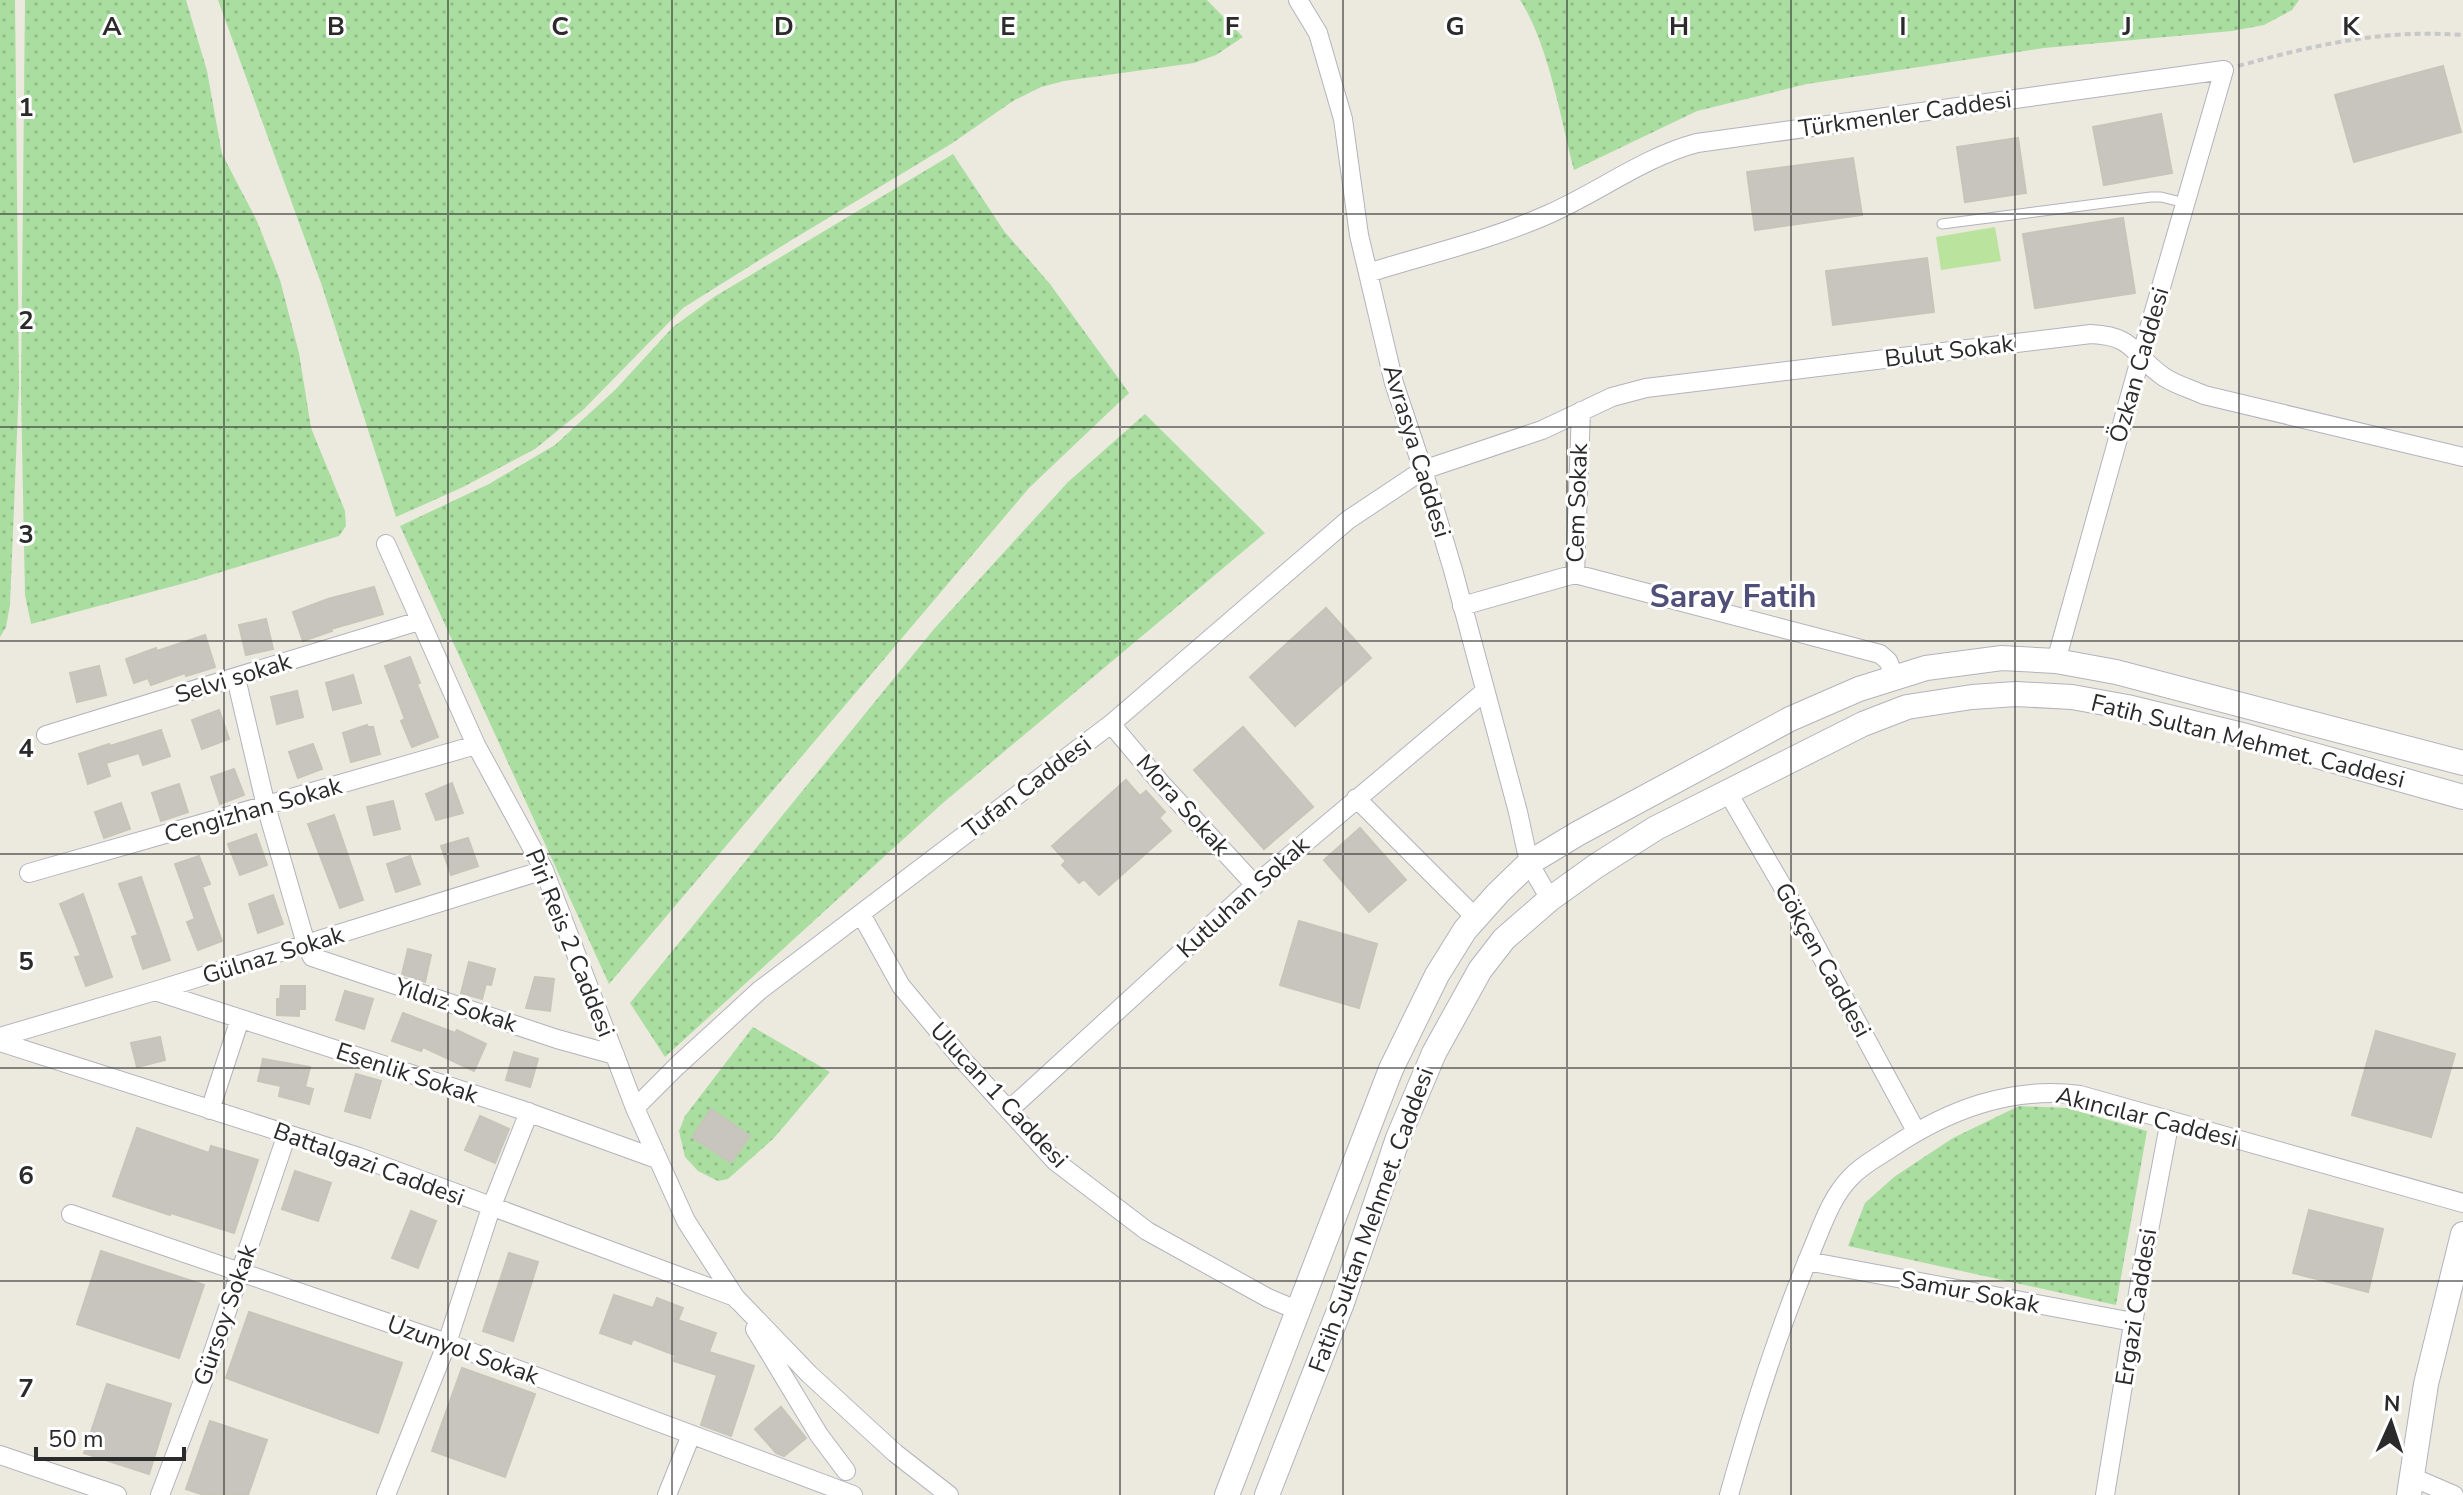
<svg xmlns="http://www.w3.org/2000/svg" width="2463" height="1495" font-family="'Nunito Sans',sans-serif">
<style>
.grass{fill:url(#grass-dots)}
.pitch{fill:#bae49d}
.building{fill:#c8c5be;stroke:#c7c5b9;stroke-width:2}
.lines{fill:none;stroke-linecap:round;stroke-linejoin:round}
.lane-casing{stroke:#b2b3be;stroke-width:11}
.street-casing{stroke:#b2b3be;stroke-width:20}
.secondary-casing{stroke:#b2b3be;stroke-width:26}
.path{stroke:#c8c8c8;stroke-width:4;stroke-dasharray:6 4;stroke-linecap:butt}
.lane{stroke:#fff;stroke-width:9}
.street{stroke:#fff;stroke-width:18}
.secondary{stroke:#fff;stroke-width:24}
.grid{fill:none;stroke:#2b2b2b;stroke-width:2;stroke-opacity:0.55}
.labels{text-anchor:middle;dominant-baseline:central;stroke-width:6;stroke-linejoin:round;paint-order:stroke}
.street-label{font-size:24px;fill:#2b2b2b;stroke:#fff}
.district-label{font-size:32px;font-weight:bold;fill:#4f4f79;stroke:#fff}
.grid-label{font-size:26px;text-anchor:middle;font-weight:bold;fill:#2b2b2b;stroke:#fff;stroke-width:6;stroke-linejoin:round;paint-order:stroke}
</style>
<defs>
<pattern id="grass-dots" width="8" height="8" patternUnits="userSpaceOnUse" patternTransform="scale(2)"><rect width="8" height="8" fill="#aadea0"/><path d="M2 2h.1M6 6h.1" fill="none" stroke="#92bf8a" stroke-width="1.8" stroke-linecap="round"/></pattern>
</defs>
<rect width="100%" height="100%" fill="#ece9df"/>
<!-- grass -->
<path class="grass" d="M 0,0 L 15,0 L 19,385 L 10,605 L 6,627 L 0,637 Z
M 25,0 L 186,0 L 207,71 L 222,154 L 257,221 L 280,280 L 299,353 L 311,428 L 345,511 L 346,526 L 339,536 L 185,583 L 31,624 L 25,595 L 21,392 Z
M 218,0 L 1207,0 L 1243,37 L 1216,55 L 1194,63 L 1064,81 L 1041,87 L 1013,101 L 951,144 L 790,241 L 683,308 L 583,410 L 535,449 L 461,488 L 396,517 L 321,283 Z
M 1520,0 L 2299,0 L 2292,10 L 2264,25 L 2232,31 L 2044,48 L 1807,84 L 1697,111 L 1574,170 C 1561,120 1548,42 1520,0 Z
M 953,154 L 1004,231 L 1050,284 L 1129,393 L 1029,488 L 609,984 L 400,526 L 489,484 L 555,445 L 616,389 L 673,327 L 714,297 Z
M 1145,414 L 1265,533 L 944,802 L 665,1057 L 630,1003 L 934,629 L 1068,482 Z
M 753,1027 L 830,1072 L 774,1138 L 728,1179 L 718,1181 L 698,1171 L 685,1157 L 679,1131 L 685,1116 Z
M 2019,1106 L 2067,1108 L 2147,1131 L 2116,1305 L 1848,1246 L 1865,1203 L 1894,1177 L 1953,1138 Z"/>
<!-- pitch -->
<path class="pitch" d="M 1995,227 L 2001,261 L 1941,270 L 1936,237 Z"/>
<!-- building -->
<path class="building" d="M 2443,66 L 2461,132 L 2354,162 L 2335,95 Z
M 2161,114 L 2172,173 L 2104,185 L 2093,127 Z
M 2018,138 L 2026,193 L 1965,202 L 1957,147 Z
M 1853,158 L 1862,215 L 1755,230 L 1747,172 Z
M 2123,218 L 2135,293 L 2035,308 L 2023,234 Z
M 1927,258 L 1934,312 L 1833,325 L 1826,271 Z
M 374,587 L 383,614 L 331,629 L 332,631 L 303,641 L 293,612 L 328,599 Z
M 1326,608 L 1371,658 L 1295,726 L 1250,677 Z
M 266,619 L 273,649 L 246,655 L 239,625 Z
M 205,635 L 215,667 L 186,676 L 185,673 L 151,685 L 148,678 L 134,683 L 126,659 L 156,648 L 157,651 Z
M 410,657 L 420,683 L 417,684 L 438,737 L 412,747 L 401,721 L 405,719 L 385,666 Z
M 99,666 L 106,695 L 77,702 L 70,673 Z
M 353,675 L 361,703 L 333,710 L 326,683 Z
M 297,691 L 303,717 L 277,724 L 271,697 Z
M 219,710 L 229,739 L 202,749 L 192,720 Z
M 367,725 L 368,727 L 373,727 L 380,754 L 351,762 L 343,733 Z
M 1243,727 L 1313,807 L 1264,849 L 1194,770 Z
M 161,730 L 170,756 L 143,765 L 139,753 L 106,763 L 110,776 L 88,784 L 79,754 L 109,744 L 110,746 Z
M 313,744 L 322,769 L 298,778 L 289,752 Z
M 234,769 L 244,795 L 220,804 L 211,777 Z
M 1126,780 L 1140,796 L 1146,791 L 1165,812 L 1159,818 L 1171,831 L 1099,895 L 1084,879 L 1079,883 L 1062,865 L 1066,861 L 1052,846 Z
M 452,783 L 463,813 L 436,820 L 426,794 Z
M 179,784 L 188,812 L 161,821 L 152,793 Z
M 393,801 L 400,829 L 374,835 L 367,807 Z
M 121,803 L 130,829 L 104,838 L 95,812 Z
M 334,815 L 363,900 L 340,908 L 308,824 Z
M 1360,828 L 1406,880 L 1369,912 L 1324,860 Z
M 256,834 L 267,865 L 240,875 L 228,844 Z
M 468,838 L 478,866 L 451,875 L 441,846 Z
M 199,856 L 210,884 L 202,887 L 222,941 L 198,950 L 187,922 L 195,919 L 175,864 Z
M 410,856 L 420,884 L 396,892 L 387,864 Z
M 141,877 L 170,960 L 143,969 L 132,937 L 138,935 L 119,884 Z
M 83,894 L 112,977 L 86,986 L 75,957 L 81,956 L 60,904 Z
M 273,895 L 283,924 L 258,933 L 249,904 Z
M 1299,921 L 1377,944 L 1359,1008 L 1280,985 Z
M 408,949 L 431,955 L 425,982 L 402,974 Z
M 469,962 L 495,969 L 491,985 L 486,984 L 482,999 L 461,993 Z
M 535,977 L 554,979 L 550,1011 L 526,1008 Z
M 281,986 L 305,986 L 305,1009 L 299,1009 L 299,1016 L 277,1015 L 277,999 L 280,999 Z
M 345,991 L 373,999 L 364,1029 L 336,1020 Z
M 403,1013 L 455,1033 L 457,1030 L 486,1044 L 474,1071 L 423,1047 L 421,1051 L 392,1041 Z
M 2376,1031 L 2455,1054 L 2431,1137 L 2352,1115 Z
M 160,1037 L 165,1060 L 137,1067 L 131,1043 Z
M 514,1052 L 538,1059 L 530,1087 L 506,1080 Z
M 263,1059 L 310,1067 L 305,1087 L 313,1089 L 309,1104 L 279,1096 L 281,1086 L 258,1081 Z
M 356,1074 L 381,1081 L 370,1118 L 345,1111 Z
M 711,1109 L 750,1136 L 731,1163 L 692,1137 Z
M 480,1116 L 509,1129 L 495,1163 L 465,1150 Z
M 137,1128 L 209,1153 L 211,1146 L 258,1160 L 234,1233 L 171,1213 L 170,1215 L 113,1196 Z
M 295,1171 L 331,1183 L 318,1221 L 282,1209 Z
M 2309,1210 L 2383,1229 L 2368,1292 L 2293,1273 Z
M 411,1211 L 436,1221 L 418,1268 L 392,1258 Z
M 101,1251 L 204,1285 L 179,1358 L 77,1324 Z
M 509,1253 L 538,1262 L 513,1341 L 483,1331 Z
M 614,1295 L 653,1308 L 657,1298 L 683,1308 L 678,1320 L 716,1333 L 709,1352 L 754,1366 L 731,1436 L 701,1425 L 717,1375 L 674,1361 L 675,1355 L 633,1339 L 631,1344 L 600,1333 Z
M 249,1312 L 402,1363 L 378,1433 L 226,1378 Z
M 462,1368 L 535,1394 L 505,1477 L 432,1451 Z
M 107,1384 L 171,1404 L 149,1474 L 84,1453 Z
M 781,1407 L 806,1438 L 784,1456 L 776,1453 L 755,1429 Z
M 210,1421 L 267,1440 L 248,1495 L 204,1495 L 186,1489 Z"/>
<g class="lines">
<defs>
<path id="lane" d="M 1942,224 L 2151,197 L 2161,197 L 2185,203"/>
<path id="street" d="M 1298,0 L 1318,33 L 1343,119 L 1359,235 L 1394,383 L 1423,470 L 1453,570 L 1518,812 L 1529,863 L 1550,899
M 1368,273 C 1428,254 1491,240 1549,214 C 1599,192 1644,157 1697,143 L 2224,70 L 2141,356 L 2056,661
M 386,544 L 476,745 L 544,870 L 635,1108 L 686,1221 L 735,1297 L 809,1374 L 895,1453 L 949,1495
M 1575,574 L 1880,654 L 1888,661 L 1895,677
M 1462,606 L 1575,574 L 1581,411
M 236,678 L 266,806 L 306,944 L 312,957 L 557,1039 L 615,1055
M 1111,724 L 1160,782 L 1255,885
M 46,735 L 419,621
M 1727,791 L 1798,913 L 1916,1131
M 1356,798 L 1476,918
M 29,873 L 476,745
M 861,914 L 901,986 L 961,1058 L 1055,1161 L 1147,1231 L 1268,1298 L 1299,1311
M 155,991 L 519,1109 L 657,1159
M 0,1037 L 155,991 L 544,870
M 0,1042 L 359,1157 L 735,1297 L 737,1300
M 635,1108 L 677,1066 L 760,990 L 1111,724 L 1348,520 L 1423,470 L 1542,430 L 1612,397 L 1646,388 L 2091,334 C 2136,336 2132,355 2164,377 C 2176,385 2191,389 2204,395 L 2463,457
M 210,1110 L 240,1019
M 1009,1110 L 1255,885 L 1484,692
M 71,1214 L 447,1343 L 853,1495
M 1807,1261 L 2133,1322
M 755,1329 L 819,1435 L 846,1471
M 0,1455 L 117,1495
M 2412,1477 L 2454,1495
M 160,1495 L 205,1376 L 287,1134
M 386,1495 L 447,1343 L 491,1208 L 529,1112
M 667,1495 L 691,1435
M 1729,1495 C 1752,1413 1778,1331 1811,1252 C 1822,1226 1831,1197 1851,1177 C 1862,1165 1878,1157 1891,1148 C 1948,1110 2010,1086 2080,1095 L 2463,1203
M 2105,1495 L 2144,1257 L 2170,1120"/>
<path id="secondary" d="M 1227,1495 L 1391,1069 L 1437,975 L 1465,930 L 1498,893 L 1529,863 L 1577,834 L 1790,719 L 1859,689 L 1926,668 L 2002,658 L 2056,661 L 2116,672 L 2463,763
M 1267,1495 L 1342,1303 L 1398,1138 L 1434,1053 L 1480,970 L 1504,939 L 1550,899 L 1596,866 L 1656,828 L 1863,724 L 1907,707 L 1972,697 L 2016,694 L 2072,697 L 2127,707 L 2246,736 L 2463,797
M 2409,1495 L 2426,1384 L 2463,1234"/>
</defs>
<!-- lane casing -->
<use href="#lane" class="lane-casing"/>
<!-- street casing -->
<use href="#street" class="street-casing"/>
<!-- secondary casing -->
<use href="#secondary" class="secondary-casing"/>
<!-- path -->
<path class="path" d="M 2238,66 C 2315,45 2382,29 2463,35"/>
<!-- lane -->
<use href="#lane" class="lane"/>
<!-- street -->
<use href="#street" class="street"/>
<!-- secondary -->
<use href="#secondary" class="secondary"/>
</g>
<!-- grid -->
<path class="grid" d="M 224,0 L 224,1495M 448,0 L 448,1495M 672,0 L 672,1495M 896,0 L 896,1495M 1120,0 L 1120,1495M 1343,0 L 1343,1495M 1567,0 L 1567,1495M 1791,0 L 1791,1495M 2015,0 L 2015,1495M 2239,0 L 2239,1495M 0,214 L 2463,214M 0,427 L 2463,427M 0,641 L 2463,641M 0,854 L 2463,854M 0,1068 L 2463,1068M 0,1281 L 2463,1281"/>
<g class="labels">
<!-- street labels -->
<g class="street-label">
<text transform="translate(1905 114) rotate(-8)">Türkmenler Caddesi</text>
<text transform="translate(1949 351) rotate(-7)">Bulut Sokak</text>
<text transform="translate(2139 365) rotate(-74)">Özkan Caddesi</text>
<text transform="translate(1417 451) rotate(73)">Avrasya Caddesi</text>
<text transform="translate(1577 503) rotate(-88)">Cem Sokak</text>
<text transform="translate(233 678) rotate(-17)">Selvi sokak</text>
<text transform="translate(2248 741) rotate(14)">Fatih Sultan Mehmet. Caddesi</text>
<text transform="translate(1027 787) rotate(-37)">Tufan Caddesi</text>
<text transform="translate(1183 805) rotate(48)">Mora Sokak</text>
<text transform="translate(253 810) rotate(-16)">Cengizhan Sokak</text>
<text transform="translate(1243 897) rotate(-42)">Kutluhan Sokak</text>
<text transform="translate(570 943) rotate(68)">Piri Reis 2 Caddesi</text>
<text transform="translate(273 955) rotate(-17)">Gülnaz Sokak</text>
<text transform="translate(1823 960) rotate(61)">Gökçen Caddesi</text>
<text transform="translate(456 1005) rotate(18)">Yıldız Sokak</text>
<text transform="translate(407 1073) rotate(18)">Esenlik Sokak</text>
<text transform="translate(999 1095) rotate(47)">Ulucan 1 Caddesi</text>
<text transform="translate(2147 1117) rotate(14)">Akıncılar Caddesi</text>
<text transform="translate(369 1164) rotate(20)">Battalgazi Caddesi</text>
<text transform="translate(1371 1220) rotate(-70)">Fatih Sultan Mehmet. Caddesi</text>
<text transform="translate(1970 1292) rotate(11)">Samur Sokak</text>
<text transform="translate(2136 1307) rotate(-81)">Ergazi Caddesi</text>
<text transform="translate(225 1315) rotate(-71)">Gürsoy Sokak</text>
<text transform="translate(463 1350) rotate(20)">Uzunyol Sokak</text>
</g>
<!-- district labels -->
<g class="district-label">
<text x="1733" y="596">Saray Fatih</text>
</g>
</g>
<g class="grid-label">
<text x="112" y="35">A</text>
<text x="336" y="35">B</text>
<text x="560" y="35">C</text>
<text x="784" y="35">D</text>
<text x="1008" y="35">E</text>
<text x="1232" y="35">F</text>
<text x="1455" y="35">G</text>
<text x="1679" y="35">H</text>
<text x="1903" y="35">I</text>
<text x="2127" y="35">J</text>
<text x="2351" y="35">K</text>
<text x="26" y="116">1</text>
<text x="26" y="329">2</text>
<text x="26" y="543">3</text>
<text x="26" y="757">4</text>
<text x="26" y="970">5</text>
<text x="26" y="1184">6</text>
<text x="26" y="1397">7</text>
</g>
<!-- north arrow -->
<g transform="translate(2391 1423) rotate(3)" stroke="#ffffff" stroke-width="6" paint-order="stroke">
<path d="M0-6L14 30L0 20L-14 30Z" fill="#2b2b2b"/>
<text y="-12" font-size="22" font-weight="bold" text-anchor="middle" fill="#2b2b2b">N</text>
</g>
<!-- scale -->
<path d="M36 1447v12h148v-12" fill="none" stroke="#2b2b2b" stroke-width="4"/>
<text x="48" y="1447" font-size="24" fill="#2b2b2b" stroke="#ffffff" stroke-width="6" paint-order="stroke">50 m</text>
</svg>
